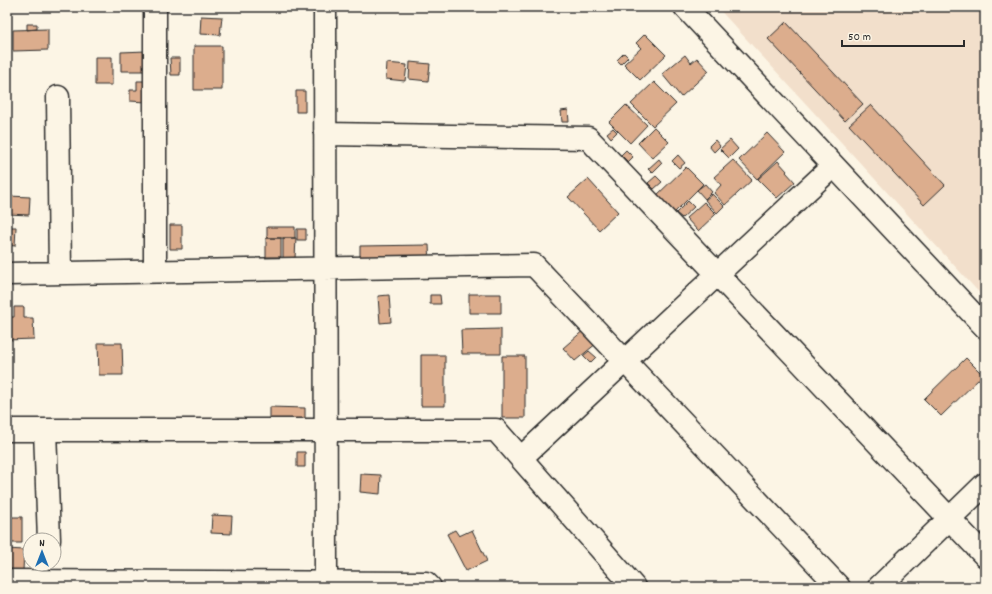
<svg xmlns="http://www.w3.org/2000/svg" width="992" height="594" font-family="Dekko,sans-serif">
<style>
.built{fill:#f2dfcb}
.building{fill:#dcad8d;stroke:#2b2b2b}
.lines{fill:none;stroke-linecap:round;stroke-linejoin:round}
.minor-casing{stroke:#2b2b2b;stroke-width:25}
.minor{stroke:#fcf5e5;stroke-width:22}
</style>
<rect width="100%" height="100%" fill="#fcf5e5"/>
<filter id="ink" filterUnits="userSpaceOnUse"><feTurbulence type="fractalNoise" baseFrequency=".025" numOctaves="2"/><feDisplacementMap in="SourceGraphic" scale="8" xChannelSelector="R" yChannelSelector="G"/><feConvolveMatrix kernelMatrix="1 2 1 2 8 2 1 2 1" color-interpolation-filters="sRGB"/></filter>
<g filter="url(#ink)">
<!-- built -->
<path class="built" d="M 717,7 L 985,7 L 985,299 Z"/>
<!-- building -->
<path class="building" d="M 201,16 L 222,17 L 220,35 L 200,34 Z
M 786,22 L 863,104 L 845,121 L 768,39 Z
M 27,24 L 37,24 L 37,29 L 27,30 Z
M 48,29 L 48,50 L 13,51 L 13,30 Z
M 645,34 L 666,55 L 640,80 L 624,64 L 641,48 L 636,43 Z
M 194,46 L 222,46 L 222,90 L 194,90 Z
M 146,51 L 146,71 L 121,71 L 121,52 Z
M 624,53 L 628,57 L 621,64 L 617,60 Z
M 685,55 L 691,63 L 697,58 L 709,71 L 681,97 L 662,74 Z
M 95,57 L 112,57 L 112,85 L 95,85 Z
M 170,58 L 180,58 L 180,75 L 171,75 Z
M 410,62 L 430,64 L 428,81 L 409,79 Z
M 387,63 L 407,65 L 405,81 L 386,79 Z
M 137,81 L 147,81 L 146,102 L 130,101 L 130,90 L 137,90 Z
M 654,82 L 676,104 L 653,126 L 631,104 Z
M 296,91 L 305,91 L 305,112 L 296,112 Z
M 626,105 L 647,125 L 630,143 L 609,122 Z
M 871,105 L 945,185 L 924,205 L 849,125 Z
M 568,110 L 569,122 L 562,122 L 561,111 Z
M 654,127 L 669,142 L 652,158 L 638,143 Z
M 613,128 L 617,132 L 611,138 L 607,133 Z
M 767,133 L 785,152 L 757,179 L 739,160 Z
M 715,140 L 720,146 L 714,152 L 709,146 Z
M 730,140 L 738,149 L 729,158 L 720,149 Z
M 626,150 L 633,157 L 628,162 L 621,155 Z
M 678,155 L 685,163 L 679,168 L 672,161 Z
M 659,159 L 662,163 L 652,173 L 648,169 Z
M 733,160 L 752,180 L 725,205 L 714,193 L 721,185 L 714,177 Z
M 778,161 L 787,171 L 786,172 L 795,182 L 777,198 L 758,179 Z
M 686,167 L 703,184 L 671,216 L 654,198 Z
M 656,176 L 662,182 L 654,189 L 648,183 Z
M 588,179 L 618,212 L 599,230 L 568,197 Z
M 705,184 L 712,192 L 705,199 L 697,190 Z
M 712,194 L 724,206 L 717,213 L 705,200 Z
M 9,196 L 30,197 L 29,215 L 8,214 Z
M 688,201 L 694,207 L 682,218 L 676,213 Z
M 704,202 L 716,214 L 698,231 L 686,218 Z
M 170,225 L 182,225 L 182,249 L 170,249 Z
M 7,227 L 16,227 L 15,246 L 7,245 Z
M 267,227 L 295,227 L 295,238 L 267,238 Z
M 297,229 L 306,229 L 306,240 L 297,240 Z
M 266,238 L 281,238 L 281,257 L 266,257 Z
M 283,238 L 296,238 L 295,258 L 283,258 Z
M 429,245 L 430,266 L 360,267 L 360,246 Z
M 469,294 L 501,294 L 501,313 L 469,313 Z
M 389,295 L 391,322 L 380,323 L 378,296 Z
M 430,295 L 440,295 L 441,304 L 430,304 Z
M 14,307 L 24,307 L 24,318 L 33,318 L 34,339 L 7,340 L 7,317 L 14,317 Z
M 501,329 L 501,354 L 462,354 L 461,330 Z
M 585,329 L 597,343 L 575,361 L 563,348 Z
M 98,343 L 122,343 L 123,375 L 99,375 Z
M 589,351 L 596,357 L 590,363 L 583,356 Z
M 421,355 L 445,355 L 445,406 L 421,406 Z
M 502,356 L 525,356 L 525,418 L 502,418 Z
M 966,358 L 983,375 L 941,416 L 924,399 Z
M 270,407 L 305,408 L 305,421 L 270,421 Z
M 297,452 L 305,452 L 305,467 L 297,467 Z
M 361,474 L 381,475 L 380,494 L 360,492 Z
M 212,515 L 232,516 L 231,534 L 211,533 Z
M 7,517 L 22,517 L 22,543 L 7,543 Z
M 455,530 L 459,536 L 472,530 L 487,561 L 466,571 L 447,534 Z
M 7,549 L 24,550 L 23,571 L 7,570 Z"/>
<g class="lines">
<defs>
<path id="minor" d="M 325,7 L 326,587
M 685,7 L 985,327
M 58,97 L 60,273
M 325,134 L 588,138 L 985,556
M 155,271 L 155,7
M 7,274 L 534,265 L 839,587
M 7,430 L 496,430 L 634,587
M 45,430 L 49,540
M 521,458 L 833,166
M 7,581 L 426,583 L 430,587
M 879,587 L 985,484"/>
</defs>
<!-- minor casing -->
<use href="#minor" class="minor-casing"/>
<!-- minor -->
<use href="#minor" class="minor"/>
</g>
</g>
<!-- margin -->
<rect width="992" height="594" fill="none" stroke="#fcf5e5" stroke-width="24"/>
<rect x="12" y="12" width="968" height="570" fill="none" stroke="#2b2b2b" stroke-width="1.5" filter="url(#ink)"/>
<!-- north arrow -->
<g transform="translate(42 552)"><circle r="19" fill="#fcf5e5" stroke="#a8a49b"/>
<path d="M0-3L7 15L0 10L-7 15Z" fill="#1f6fb2"/>
<text y="-6" font-size="11" font-weight="bold" text-anchor="middle" fill="#2b2b2b">N</text>
</g>
<!-- scale -->
<path d="M842 40v6h122v-6" fill="none" stroke="#2b2b2b" stroke-width="2"/>
<text x="848" y="40" font-size="12" fill="#2b2b2b" stroke="#fcf5e5" stroke-width="3" paint-order="stroke">50 m</text>
</svg>
